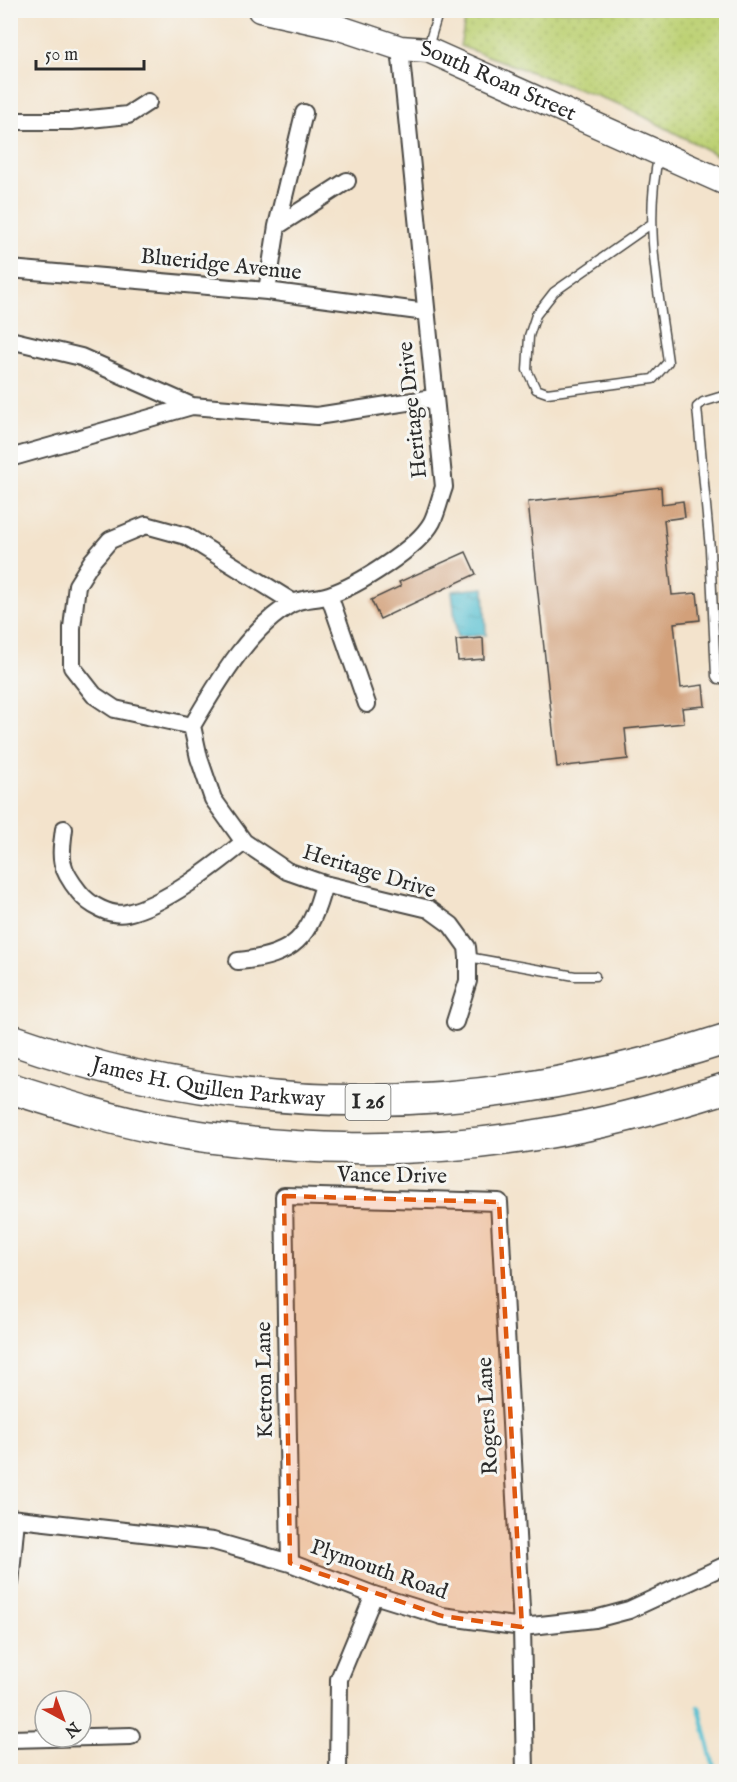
<svg xmlns="http://www.w3.org/2000/svg" width="737" height="1782" font-family="'IM FELL English',serif">
<style>
.grass{fill:url(#grass-dots);stroke:#747e50;stroke-width:1.5}
.water{fill:url(#water-ripples);stroke:#40767e;stroke-width:1.5}
.lines{fill:none;stroke-linecap:round;stroke-linejoin:round}
.stream{stroke:#56c0d1;stroke-width:4.5}
.building{fill:#d2a07a}
.service-casing{stroke:#494743;stroke-width:11}
.minor-casing{stroke:#494743;stroke-width:20}
.secondary-casing{stroke:#494743;stroke-width:27}
.motorway-casing{stroke:#494743;stroke-width:33}
.service{stroke:#fff;stroke-width:8}
.minor{stroke:#fff;stroke-width:16}
.secondary{stroke:#fff;stroke-width:24}
.motorway{stroke:#fff;stroke-width:30}
.marked{fill:#df570e;fill-opacity:0.2;stroke:#df570e;stroke-width:4.5;stroke-dasharray:12 8;stroke-linejoin:round}
.labels{text-anchor:middle;dominant-baseline:central;stroke-width:6;stroke-linejoin:round;paint-order:stroke}
.shield{fill:#f6f6f2;stroke:#686867;stroke-width:1.5}
.shield-label{font-size:21px;font-weight:bold;fill:#2b2b2b}
.street-label{font-size:22px;fill:#2b2b2b;stroke:#f6f6f2}
</style>
<defs>
<pattern id="grass-dots" width="8" height="8" patternUnits="userSpaceOnUse" patternTransform="scale(1.5)"><rect width="8" height="8" fill="#bdd174"/><path d="M2 2h.1M6 6h.1" fill="none" stroke="#a3b465" stroke-width="1.8" stroke-linecap="round"/></pattern>
<pattern id="water-ripples" width="26" height="14" patternUnits="userSpaceOnUse" patternTransform="scale(1.5)"><rect width="26" height="14" fill="#56c0d1"/><path d="M2 4q2-2 4 0t4 0M15 11q2-2 4 0t4 0" fill="none" stroke="#479caa"/></pattern>
</defs>
<rect width="100%" height="100%" fill="#f6f6f2"/>
<filter id="ink" filterUnits="userSpaceOnUse"><feTurbulence type="fractalNoise" baseFrequency=".0167" numOctaves="2"/><feDisplacementMap in="SourceGraphic" scale="12" xChannelSelector="R" yChannelSelector="G"/><feConvolveMatrix kernelMatrix="1 2 1 2 8 2 1 2 1" color-interpolation-filters="sRGB"/></filter>
<filter id="wash" filterUnits="userSpaceOnUse"><feTurbulence type="fractalNoise" baseFrequency=".008" numOctaves="4" result="noise"/><feDisplacementMap in="SourceGraphic" scale="24" xChannelSelector="R" yChannelSelector="G"/><feGaussianBlur stdDeviation="1.35" result="paint"/><feColorMatrix in="noise" values="0 0 0 0 0 0 0 0 0 0 0 0 0 0 0 0 0 1.4 0 .05"/><feComposite in="paint" operator="in"/></filter>
<g filter="url(#wash)">
<rect width="100%" height="100%" fill="#f3e3cc"/>
<!-- grass -->
<path class="grass" d="M 467,11 L 726,11 L 726,160 L 624,106 L 460,46 Z"/>
<!-- water -->
<path class="water" d="M 484,588 L 486,635 L 457,637 L 452,591 Z"/>
<g class="lines">
<!-- stream -->
<path class="stream" d="M 699,1707 L 715,1772"/>
</g>
<g id="blocks">
<!-- building -->
<path class="building" d="M 661,487 L 662,504 L 683,501 L 685,517 L 664,520 L 672,595 L 697,593 L 700,620 L 674,623 L 681,688 L 703,685 L 705,706 L 682,708 L 684,723 L 625,729 L 628,759 L 557,767 L 528,502 Z
M 466,552 L 476,574 L 380,619 L 371,600 L 401,586 L 399,582 Z
M 483,638 L 484,659 L 458,661 L 456,640 Z"/>
</g>
</g>
<g filter="url(#ink)">
<use href="#blocks" fill-opacity="0" stroke="#494743" stroke-width="1.5"/>
<g class="lines">
<defs>
<path id="service" d="M 428,47 L 439,10
M 651,224 L 554,292 L 536,315 L 529,336 L 527,370 L 536,389 L 547,393 L 653,379 L 668,362 C 659,293 643,223 659,154
M 726,395 L 703,402 L 697,407 L 710,549 L 716,676 L 718,679 L 726,679
M 468,957 L 575,976 L 595,976"/>
<path id="minor" d="M 400,48 L 444,487 C 440,498 437,512 432,522 C 418,548 357,586 329,595 C 318,599 303,598 293,603 C 249,627 217,684 192,726 L 199,758 L 213,799 L 244,842 L 287,871 L 324,884 L 429,909 L 451,925 L 467,947 L 468,957 L 468,981 L 455,1022
M 10,121 L 71,121 L 128,115 L 148,102
M 277,226 L 347,181
M 10,269 L 267,291 L 426,312
M 267,291 L 277,226 L 304,113
M 10,340 L 81,357 L 192,406
M 10,458 L 192,406 L 317,416 L 433,398
M 329,595 L 367,704
M 192,726 L 115,709 L 94,695 L 72,667 L 72,628 L 77,585 L 92,561 L 110,540 L 146,525 L 186,536 L 294,603
M 64,829 C 60,859 59,867 79,892 C 89,905 111,917 127,913 C 166,904 213,867 244,842
M 238,961 C 295,956 310,937 324,884
M 10,1518 L 213,1541 L 290,1563 L 374,1595 L 442,1616 L 522,1627 L 595,1619 L 629,1610 L 726,1565
M 290,1563 L 284,1196 L 499,1202 L 522,1627 L 525,1772
M 10,1583 L 16,1519
M 10,1739 L 131,1736
M 338,1772 L 339,1679 L 374,1595"/>
<g id="secondary">
<path id="s1" d="M 260,10 L 337,27 L 400,48 L 428,50 L 726,183"/>
</g>
<g id="motorway">
<path id="s2" d="M 10,1039 C 252,1124 485,1117 726,1039"/>
<path d="M 10,1088 C 61,1104 111,1120 163,1130 C 284,1152 421,1155 542,1134 C 604,1124 666,1107 726,1088"/>
</g>
</defs>
<!-- service casing -->
<use href="#service" class="service-casing"/>
<!-- minor casing -->
<use href="#minor" class="minor-casing"/>
<!-- secondary casing -->
<use href="#secondary" class="secondary-casing"/>
<!-- motorway casing -->
<use href="#motorway" class="motorway-casing"/>
<!-- service -->
<use href="#service" class="service"/>
<!-- minor -->
<use href="#minor" class="minor"/>
<!-- secondary -->
<use href="#secondary" class="secondary"/>
<!-- motorway -->
<use href="#motorway" class="motorway"/>
</g>
</g>
<!-- marked area -->
<path class="marked" d="M 284,1196 L 499,1202 L 522,1627 L 442,1616 L 290,1563 Z"/>
<g class="labels">
<!-- shield labels -->
<rect class="shield" x="345.5" y="1084" width="45" height="36" rx="4.5"/>
<g class="shield-label">
<text x="368" y="1102">I 26</text>
</g>
<!-- street labels -->
<g class="street-label">
<text stroke="none"><textPath href="#s1" startOffset="250">South Roan Street</textPath></text>
<text transform="translate(221 265) rotate(6)">Blueridge Avenue</text>
<text transform="translate(413 410) rotate(-96)">Heritage Drive</text>
<text transform="translate(369 872) rotate(17)">Heritage Drive</text>
<text stroke="none"><textPath href="#s2" startOffset="204">James H. Quillen Parkway</textPath></text>
<text transform="translate(392 1176) rotate(1)">Vance Drive</text>
<text transform="translate(265 1380) rotate(-91)">Ketron Lane</text>
<text transform="translate(488 1416) rotate(-93)">Rogers Lane</text>
<text transform="translate(379 1570) rotate(19)">Plymouth Road</text>
</g>
</g>
<!-- margin -->
<rect width="737" height="1782" fill="none" stroke="#f6f6f2" stroke-width="36"/>
<!-- north arrow -->
<g transform="translate(63 1719) rotate(139)"><circle r="28" fill="#f6f6f2" stroke="#a5a5a2" stroke-width="1.5"/>
<path d="M0-4.5L10 22L0 15L-10 22Z" fill="#c8321e"/>
<text y="-9" font-size="16" font-weight="bold" text-anchor="middle" fill="#2b2b2b">N</text>
</g>
<!-- scale -->
<path d="M36 60v9h108v-9" fill="none" stroke="#2b2b2b" stroke-width="3"/>
<text x="45" y="60" font-size="18" fill="#2b2b2b" stroke="#f6f6f2" stroke-width="4.5" paint-order="stroke">50 m</text>
</svg>
